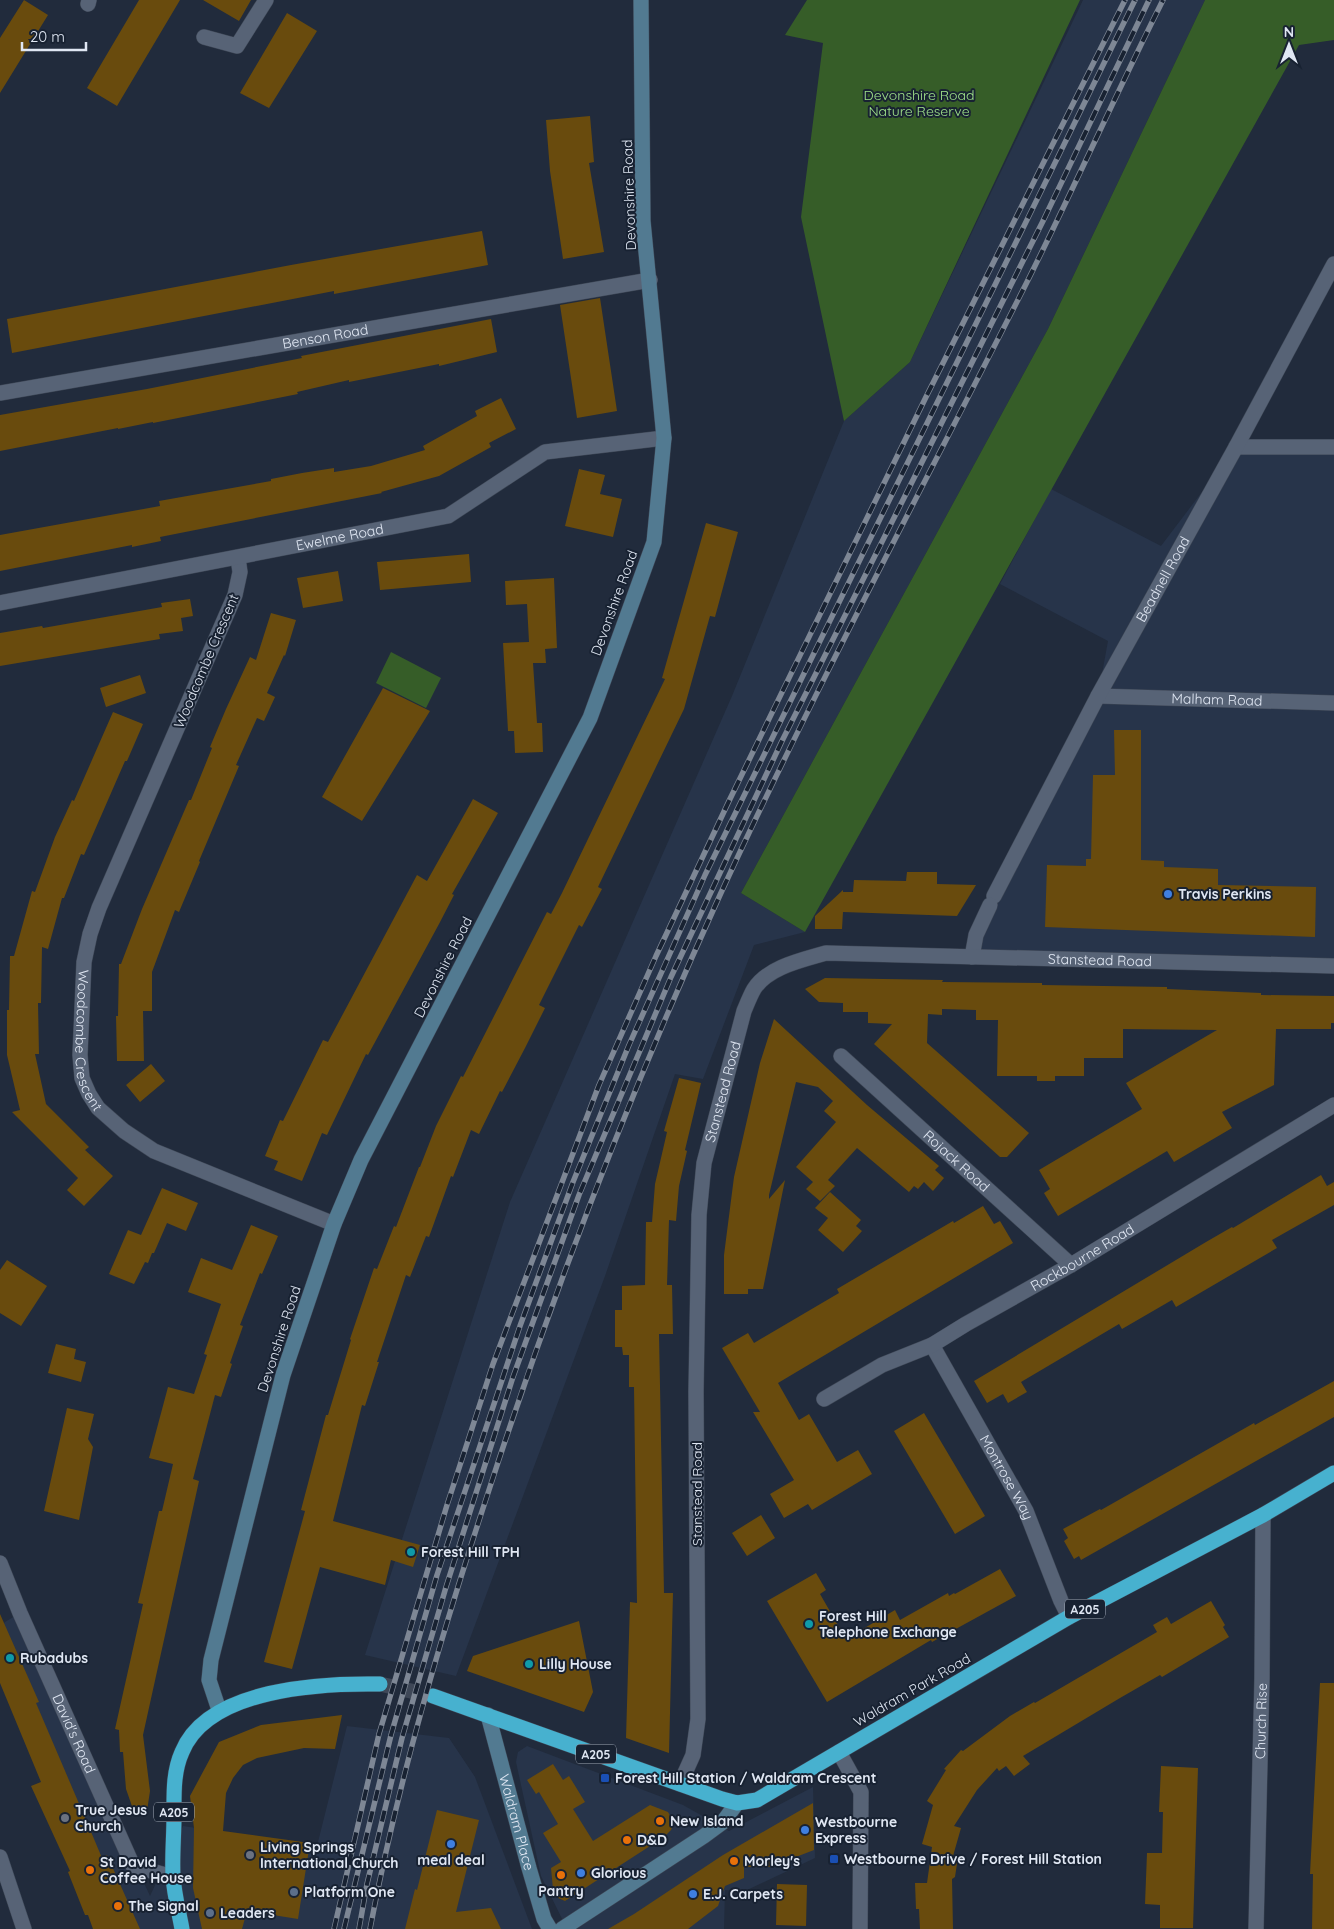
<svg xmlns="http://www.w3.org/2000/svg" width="1334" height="1929" font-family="Quicksand,sans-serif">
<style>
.built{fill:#27344a}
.green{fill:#365d28}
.building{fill:#694b0d}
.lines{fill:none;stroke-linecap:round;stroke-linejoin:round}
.highway-tunnel{stroke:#3e4757;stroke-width:15;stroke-dasharray:15 8;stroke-linecap:butt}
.street-casing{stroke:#3d4655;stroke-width:16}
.secondary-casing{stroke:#3d4655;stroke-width:16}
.highway-casing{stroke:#3d4655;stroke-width:16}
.street{stroke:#576376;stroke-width:15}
.secondary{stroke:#527a91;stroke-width:15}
.highway{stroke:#47b1cf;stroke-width:15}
.rail-casing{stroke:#7e8795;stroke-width:5.5}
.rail{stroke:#182232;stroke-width:4;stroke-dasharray:11;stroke-linecap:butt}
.shop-dot{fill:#3f7fe0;stroke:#182232;stroke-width:2}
.culture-dot{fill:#0f9aa8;stroke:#182232;stroke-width:2}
.transit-dot{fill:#1a4fb4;stroke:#182232;stroke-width:2}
.worship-dot{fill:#6b7280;stroke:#182232;stroke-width:2}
.food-dot{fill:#e8710a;stroke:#182232;stroke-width:2}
.service-dot{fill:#5c6f8a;stroke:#182232;stroke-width:2}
.labels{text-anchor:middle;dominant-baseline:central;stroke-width:4;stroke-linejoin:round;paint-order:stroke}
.shield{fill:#182232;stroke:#a4acb9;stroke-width:1}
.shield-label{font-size:12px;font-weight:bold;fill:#e0e7f3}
.park-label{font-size:14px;fill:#a0e28a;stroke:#182232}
.street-label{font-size:14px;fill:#e0e7f3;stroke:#182232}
.poi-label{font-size:14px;font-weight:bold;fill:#e0e7f3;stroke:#182232;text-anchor:start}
</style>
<rect width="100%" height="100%" fill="#212b3c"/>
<!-- built -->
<path class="built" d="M 1083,0 L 1205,0 L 1048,329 L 741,893 L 805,932 L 754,945 L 703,1079 L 675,1074 L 605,1276 L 456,1676 L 365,1655 L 510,1202 L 732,696 L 844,421 L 910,362 Z
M 1236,447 L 1334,447 L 1334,966 L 972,957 L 973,943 L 1098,696 L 1108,641 L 1000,584 L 1051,489 L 1161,546 Z
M 20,1613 L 150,1896 L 183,1826 L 317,1846 L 347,1726 L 449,1738 L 475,1777 L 532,1929 L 108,1929 L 0,1629 L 5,1622 Z
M 527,1746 L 683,1805 L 729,1831 L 813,1787 L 815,1858 L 745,1891 L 725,1890 L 724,1929 L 567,1929 L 541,1876 L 516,1762 L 518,1752 Z"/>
<!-- green -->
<path class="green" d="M 807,0 L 1080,0 L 910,362 L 844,421 L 801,217 L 823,43 L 785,35 Z
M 1205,0 L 1334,0 L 1334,40 L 1299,45 L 805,932 L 741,893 L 1048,329 Z
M 391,652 L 441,678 L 426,708 L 376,683 Z"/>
<!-- building -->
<path class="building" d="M 24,0 L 48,15 L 0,93 L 0,38 Z
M 139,0 L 180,0 L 117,106 L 87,88 Z
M 203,0 L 251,0 L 239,21 Z
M 287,13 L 317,31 L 269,108 L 240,93 Z
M 590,116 L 594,162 L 589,163 L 604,252 L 563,259 L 550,171 L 546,120 Z
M 482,231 L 488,265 L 334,294 L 334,291 L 12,353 L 7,319 L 291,265 Z
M 600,298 L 617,411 L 577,418 L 560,305 Z
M 491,319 L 497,352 L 439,366 L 439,364 L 349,382 L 349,380 L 297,392 L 298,394 L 153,423 L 153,422 L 118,429 L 118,428 L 0,451 L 0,415 L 147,389 L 302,358 L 301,356 Z
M 501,398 L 516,429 L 489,443 L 491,447 L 439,476 L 381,492 L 382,493 L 160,537 L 161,541 L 132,547 L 132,545 L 0,571 L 0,535 L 160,506 L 159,501 L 271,481 L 271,479 L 302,473 L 334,468 L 334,472 L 371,466 L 425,450 L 423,446 L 477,416 L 475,411 Z
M 579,469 L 605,475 L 600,494 L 622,499 L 613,537 L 565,526 Z
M 706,523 L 738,532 L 715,617 L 710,616 L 684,709 L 598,887 L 602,889 L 582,927 L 579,925 L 539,1005 L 545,1008 L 525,1048 L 502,1092 L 500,1091 L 479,1134 L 471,1130 L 453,1177 L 451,1176 L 429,1237 L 426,1236 L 410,1277 L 406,1275 L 377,1362 L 379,1362 L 365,1406 L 362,1405 L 333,1521 L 420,1545 L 413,1567 L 391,1560 L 385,1585 L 320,1567 L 292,1669 L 264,1662 L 305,1511 L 301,1510 L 326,1415 L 328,1415 L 351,1340 L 350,1339 L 374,1268 L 377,1269 L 394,1226 L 396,1227 L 419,1167 L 420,1167 L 436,1126 L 461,1076 L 463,1077 L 547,912 L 551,914 L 562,893 L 665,679 L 662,678 Z
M 469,554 L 471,582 L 380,590 L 377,562 Z
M 338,571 L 343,601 L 303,608 L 297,578 Z
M 554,578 L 557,648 L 545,649 L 546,663 L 533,663 L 537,723 L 542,723 L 543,752 L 515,753 L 514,731 L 508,731 L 503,643 L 529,642 L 527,604 L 506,605 L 505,581 Z
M 190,599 L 193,616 L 181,618 L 183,631 L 159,634 L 160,639 L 0,666 L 0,633 L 42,626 L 43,628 L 162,607 L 161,603 Z
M 271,613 L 296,620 L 285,656 L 284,655 L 267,693 L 275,697 L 264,721 L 257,718 L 236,765 L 239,766 L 199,861 L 200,862 L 179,912 L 175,910 L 152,972 L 152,1011 L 143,1011 L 144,1061 L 117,1061 L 116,1016 L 118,1016 L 119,964 L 121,964 L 142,909 L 189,800 L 191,800 L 212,748 L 210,747 L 226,709 L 250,657 L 256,660 Z
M 140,675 L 146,693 L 106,707 L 100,688 Z
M 383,688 L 430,711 L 362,821 L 322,797 Z
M 113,712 L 143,724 L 127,761 L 125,761 L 84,855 L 81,854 L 64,898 L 62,898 L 48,949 L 42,947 L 41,1003 L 38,1003 L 39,1054 L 35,1054 L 46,1104 L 89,1147 L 85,1150 L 113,1176 L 84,1206 L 67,1190 L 78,1178 L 12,1112 L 20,1110 L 7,1055 L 7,1010 L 9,1010 L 10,956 L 14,956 L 32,891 L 35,892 L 55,837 L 72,800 L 74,801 Z
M 1114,730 L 1141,730 L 1141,860 L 1164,861 L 1164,867 L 1218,869 L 1218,885 L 1316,887 L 1315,937 L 1045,927 L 1047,865 L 1086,866 L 1086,859 L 1091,859 L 1093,775 L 1115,775 Z
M 473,799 L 498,813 L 452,894 L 454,895 L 439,924 L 368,1055 L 366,1054 L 327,1135 L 322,1133 L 302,1181 L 274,1170 L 278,1161 L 265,1156 L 280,1120 L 283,1121 L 323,1040 L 328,1042 L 417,875 L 427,881 Z
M 907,872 L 937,872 L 937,884 L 976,885 L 957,916 L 843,912 L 842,929 L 815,929 L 815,916 L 843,890 L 843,892 L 853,892 L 854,880 L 906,881 Z
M 825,978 L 943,980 L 942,982 L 1042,983 L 1042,985 L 1167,987 L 1167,989 L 1261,993 L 1261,995 L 1334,996 L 1334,1023 L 1331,1023 L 1331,1029 L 1276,1029 L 1274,1085 L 1222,1112 L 1232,1128 L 1174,1162 L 1167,1151 L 1058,1216 L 1044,1193 L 1050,1189 L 1039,1170 L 1142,1109 L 1126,1083 L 1217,1030 L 1123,1029 L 1123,1058 L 1084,1058 L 1084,1076 L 1055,1076 L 1055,1081 L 1037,1081 L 1037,1076 L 997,1076 L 998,1020 L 976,1020 L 976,1010 L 942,1009 L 942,1015 L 928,1014 L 927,1043 L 1029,1133 L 1007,1157 L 1000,1157 L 874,1044 L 892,1024 L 868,1023 L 868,1012 L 843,1012 L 843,1003 L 819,1002 L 805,989 Z
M 774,1019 L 867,1105 L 939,1166 L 935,1170 L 944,1178 L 933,1191 L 924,1182 L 918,1189 L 914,1186 L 909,1192 L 857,1148 L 828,1180 L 835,1186 L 820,1201 L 806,1189 L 813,1182 L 796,1167 L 836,1122 L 824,1111 L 833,1101 L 818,1087 L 796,1082 L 769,1195 L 769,1199 L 785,1180 L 763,1289 L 748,1289 L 748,1294 L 724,1294 L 724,1255 L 734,1177 L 760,1063 Z
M 151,1064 L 165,1081 L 140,1102 L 126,1085 Z
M 679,1078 L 701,1083 L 685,1150 L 687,1151 L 679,1186 L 676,1221 L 669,1220 L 667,1285 L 672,1285 L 673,1334 L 659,1334 L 664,1593 L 673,1593 L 669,1753 L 626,1738 L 630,1602 L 637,1603 L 634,1387 L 629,1387 L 629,1355 L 623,1355 L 622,1347 L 615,1347 L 615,1310 L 622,1310 L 622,1286 L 645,1285 L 646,1222 L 652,1222 L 655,1184 L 667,1132 L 664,1131 Z
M 1321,1175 L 1327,1186 L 1334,1182 L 1334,1205 L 1272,1240 L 1277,1248 L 1176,1307 L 1172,1300 L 1122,1329 L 1119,1324 L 1065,1356 L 1021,1382 L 1027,1392 L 1008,1403 L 1003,1394 L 987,1403 L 974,1381 L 1206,1242 L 1232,1227 L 1233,1228 Z
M 162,1188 L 198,1203 L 186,1231 L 167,1223 L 154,1253 L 152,1253 L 148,1263 L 145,1262 L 134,1284 L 109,1274 L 128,1230 L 141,1235 Z
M 830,1192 L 861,1220 L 856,1226 L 862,1231 L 843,1252 L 818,1230 L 828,1218 L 815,1208 Z
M 983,1206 L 994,1224 L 1000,1221 L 1013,1243 L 778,1383 L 799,1420 L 809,1414 L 837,1462 L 858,1450 L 872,1474 L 812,1510 L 808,1504 L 784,1518 L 770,1494 L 794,1480 L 753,1412 L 760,1412 L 722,1348 L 748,1333 L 754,1343 L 839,1293 L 837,1289 L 953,1221 L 954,1223 Z
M 251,1225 L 278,1236 L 262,1274 L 260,1273 L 240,1325 L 243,1326 L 230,1363 L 232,1364 L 221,1397 L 215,1395 L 193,1479 L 199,1481 L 143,1735 L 150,1791 L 147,1811 L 140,1808 L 134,1812 L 126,1789 L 123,1752 L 120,1752 L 119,1730 L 115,1729 L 143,1604 L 138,1603 L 142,1586 L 159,1511 L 162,1511 L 173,1464 L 149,1458 L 168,1387 L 194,1394 L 207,1355 L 204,1354 L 221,1304 L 188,1292 L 201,1258 L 232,1270 Z
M 7,1260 L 47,1286 L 21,1326 L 0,1313 L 0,1270 Z
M 56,1344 L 76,1349 L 74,1359 L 86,1362 L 81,1382 L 48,1373 Z
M 1334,1381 L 1334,1417 L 1081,1560 L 1079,1556 L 1074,1559 L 1064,1541 L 1068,1538 L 1063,1529 L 1100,1509 L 1101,1510 L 1254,1423 L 1255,1425 Z
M 67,1408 L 94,1414 L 88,1439 L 93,1447 L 79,1520 L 44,1511 Z
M 924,1413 L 985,1516 L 955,1534 L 894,1431 Z
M 761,1515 L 775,1538 L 747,1556 L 732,1533 Z
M 1000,1569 L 1016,1596 L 932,1642 L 931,1640 L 827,1702 L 767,1601 L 816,1573 L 826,1590 L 820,1594 L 846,1639 L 895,1610 L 900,1620 L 948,1593 L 949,1596 L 954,1593 L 955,1594 Z
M 1211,1601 L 1225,1625 L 1223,1627 L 1229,1637 L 1162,1677 L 1160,1675 L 1120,1698 L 1023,1756 L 1030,1764 L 1014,1776 L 1006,1766 L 999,1771 L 997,1768 L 977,1790 L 954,1826 L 961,1828 L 953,1856 L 958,1857 L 955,1877 L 952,1879 L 953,1929 L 920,1929 L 919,1909 L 916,1909 L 915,1883 L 927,1883 L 932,1847 L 922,1844 L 933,1805 L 927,1801 L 946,1770 L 944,1769 L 961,1750 L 963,1751 L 1010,1716 L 1034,1702 L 1035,1703 L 1157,1632 L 1153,1625 L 1167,1617 L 1171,1624 Z
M 0,1614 L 39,1702 L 36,1703 L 89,1827 L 102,1858 L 107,1855 L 140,1929 L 93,1929 L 88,1915 L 85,1915 L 68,1872 L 70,1871 L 31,1786 L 41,1782 L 0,1683 Z
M 579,1621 L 593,1692 L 584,1712 L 467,1671 L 473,1656 Z
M 1320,1683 L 1334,1683 L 1334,1929 L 1312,1929 L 1313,1874 L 1310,1874 Z
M 342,1715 L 335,1749 L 304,1748 L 257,1758 L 243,1765 L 233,1778 L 226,1793 L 223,1831 L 310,1843 L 298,1919 L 247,1911 L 242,1929 L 202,1929 L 193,1888 L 194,1828 L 190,1796 L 219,1742 L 261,1725 Z
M 553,1764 L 563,1780 L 569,1776 L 585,1802 L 573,1809 L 593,1841 L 650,1805 L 668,1812 L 674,1823 L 671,1830 L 664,1837 L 565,1901 L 558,1898 L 553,1889 L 551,1868 L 561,1862 L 543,1833 L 558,1824 L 539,1792 L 536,1794 L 527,1780 Z
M 1161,1766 L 1198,1768 L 1193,1928 L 1160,1928 L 1160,1905 L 1145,1904 L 1147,1853 L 1162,1853 L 1163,1812 L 1159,1812 Z
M 813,1803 L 814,1850 L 770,1867 L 744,1867 L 744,1878 L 725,1886 L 718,1906 L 688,1929 L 608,1929 L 634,1914 L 723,1855 Z
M 437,1810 L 479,1820 L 456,1912 L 491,1908 L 501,1929 L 405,1929 L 415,1889 L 417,1890 Z
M 777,1884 L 807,1885 L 806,1926 L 776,1925 Z"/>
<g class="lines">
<!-- highway-tunnel -->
<path class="highway-tunnel" d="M 380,1684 L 433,1696"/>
<defs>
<g id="street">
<path d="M 88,4 L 89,0"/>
<path d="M 204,37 L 237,46 L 266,0"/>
<path id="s1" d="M 0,393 L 650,280"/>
<path d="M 1236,447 L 1334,447"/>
<path id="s2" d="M 238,558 L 240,572 L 235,595 L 99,908 L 90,934 L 84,962 L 80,1055 L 82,1078 L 89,1094 L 98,1108 L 124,1131 L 154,1151 L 334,1224"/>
<path id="s3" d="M 0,603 L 448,516 L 545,452 L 664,438"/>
<path id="s4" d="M 1098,696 L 1334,703"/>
<path id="s5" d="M 994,896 L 1098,696 L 1236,447 L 1334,264"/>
<path d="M 972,957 L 976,935 L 990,905"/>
<path id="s6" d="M 841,1056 L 1071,1265"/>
<path id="s7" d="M 932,1345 L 1026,1511 L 1061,1601 L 1069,1617"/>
<path id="s8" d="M 824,1399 L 882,1365 L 932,1345 L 966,1324 L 1071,1265 L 1334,1105"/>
<path id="s9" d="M 0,1563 L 20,1613 L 133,1866 L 173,1877"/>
<path d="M 839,1752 L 861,1792 L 860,1929"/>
<path id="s10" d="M 680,1784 L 693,1755 L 698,1719 L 696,1392 L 699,1215 L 704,1163 L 744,1011 C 747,1004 750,996 754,989 C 768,967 802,960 826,953 L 1334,966"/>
<path d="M 0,1857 L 24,1929"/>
<path id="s11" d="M 1256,1929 L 1262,1678 L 1263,1515"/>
</g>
<g id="secondary">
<path d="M 219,1710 L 209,1680 L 211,1660 L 283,1375 L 334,1224 L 361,1160 L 590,718 L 654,542 L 664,438 L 643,221 L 641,0"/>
<path id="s12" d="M 488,1715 L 529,1868 L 544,1919 L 550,1929"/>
<path d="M 562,1929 L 704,1836 L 723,1822 L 737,1803"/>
</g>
<path id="highway" d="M 433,1696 L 722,1799 L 737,1803 L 757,1800 L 1069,1617 L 1263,1515 L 1334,1473
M 182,1929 C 179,1912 174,1894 173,1876 C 172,1856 174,1836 174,1816 C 174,1794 173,1772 182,1752 C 208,1688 322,1683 380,1684"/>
</defs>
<!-- street casing -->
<use href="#street" class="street-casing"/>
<!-- secondary casing -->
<use href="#secondary" class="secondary-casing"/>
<!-- highway casing -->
<use href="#highway" class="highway-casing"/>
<!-- street -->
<use href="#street" class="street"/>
<!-- secondary -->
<use href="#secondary" class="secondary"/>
<!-- highway -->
<use href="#highway" class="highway"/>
<defs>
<path id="rail" d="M 334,1929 L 379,1734 L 447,1505 L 493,1364 L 599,1085 L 656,956 L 729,801 L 926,397 L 1125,0
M 344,1929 L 391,1735 L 437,1575 L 520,1326 L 573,1182 L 629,1045 L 705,875 L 1135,0
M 359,1929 L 367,1884 L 402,1738 L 446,1587 L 513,1377 L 579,1195 L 671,977 L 782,741 L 1043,221 L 1149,0
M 370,1929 C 398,1781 441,1636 488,1493 C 554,1289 631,1090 720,895 C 815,688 923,487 1026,284 C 1073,190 1116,94 1163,0"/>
</defs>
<!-- rail casing -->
<use href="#rail" class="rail-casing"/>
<!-- rail -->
<use href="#rail" class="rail"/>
</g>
<!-- markers -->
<g class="shop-dot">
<circle cx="1168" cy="894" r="5"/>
<circle cx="805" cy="1830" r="5"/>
<circle cx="451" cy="1844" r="5"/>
<circle cx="581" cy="1873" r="5"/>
<circle cx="693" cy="1894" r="5"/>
</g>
<g class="culture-dot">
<circle cx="411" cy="1552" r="5"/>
<circle cx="809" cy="1624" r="5"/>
<circle cx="10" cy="1658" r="5"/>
<circle cx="529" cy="1664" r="5"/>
</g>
<g class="transit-dot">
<rect x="600" y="1773" width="10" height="10" rx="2.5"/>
<rect x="829" y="1854" width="10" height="10" rx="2.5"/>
</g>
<g class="worship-dot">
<circle cx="65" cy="1818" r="5"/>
<circle cx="250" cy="1855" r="5"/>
</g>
<g class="food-dot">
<circle cx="660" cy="1821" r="5"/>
<circle cx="627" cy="1840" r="5"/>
<circle cx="734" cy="1861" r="5"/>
<circle cx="90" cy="1870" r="5"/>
<circle cx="561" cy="1875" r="5"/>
<circle cx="118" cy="1906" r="5"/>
</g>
<g class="service-dot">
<circle cx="294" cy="1892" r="5"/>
<circle cx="210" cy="1913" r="5"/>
</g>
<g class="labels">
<!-- shield labels -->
<g class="shield">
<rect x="1065" y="1599.5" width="40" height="19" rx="4"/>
<rect x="576" y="1744.5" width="40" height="19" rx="4"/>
<rect x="154" y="1802.5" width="40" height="19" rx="4"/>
</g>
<g class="shield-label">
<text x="1085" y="1609">A205</text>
<text x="596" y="1754">A205</text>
<text x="174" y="1812">A205</text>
</g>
<!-- park labels -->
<g class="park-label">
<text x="919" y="95">Devonshire Road<tspan x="919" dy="16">Nature Reserve</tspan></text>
</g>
<!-- street labels -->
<g class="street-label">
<text transform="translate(629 195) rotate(-92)">Devonshire Road</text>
<text stroke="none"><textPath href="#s1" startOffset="330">Benson Road</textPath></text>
<text stroke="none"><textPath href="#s3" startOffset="346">Ewelme Road</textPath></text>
<text stroke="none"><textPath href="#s5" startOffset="359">Beadnell Road</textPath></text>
<text transform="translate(614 603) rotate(-70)">Devonshire Road</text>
<text transform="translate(206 661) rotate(-67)">Woodcombe Crescent</text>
<text stroke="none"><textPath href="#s4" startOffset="119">Malham Road</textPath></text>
<text stroke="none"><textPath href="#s10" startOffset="1162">Stanstead Road</textPath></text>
<text transform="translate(443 967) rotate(-63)">Devonshire Road</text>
<text stroke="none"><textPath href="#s2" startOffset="515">Woodcombe Crescent</textPath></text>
<text stroke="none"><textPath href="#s10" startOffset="698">Stanstead Road</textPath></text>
<text stroke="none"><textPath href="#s6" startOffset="156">Rojack Road</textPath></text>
<text stroke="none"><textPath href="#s8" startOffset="295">Rockbourne Road</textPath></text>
<text transform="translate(279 1339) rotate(-72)">Devonshire Road</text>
<text stroke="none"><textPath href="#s7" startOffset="152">Montrose Way</textPath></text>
<text transform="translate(697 1494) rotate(-90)">Stanstead Road</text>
<text transform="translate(912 1690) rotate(-30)">Waldram Park Road</text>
<text stroke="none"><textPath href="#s11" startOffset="208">Church Rise</textPath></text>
<text stroke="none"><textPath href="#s9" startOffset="186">David's Road</textPath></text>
<text stroke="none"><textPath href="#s12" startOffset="111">Waldram Place</textPath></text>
</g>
<!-- poi labels -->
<g class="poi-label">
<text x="1178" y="894">Travis Perkins</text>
<text x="421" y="1552">Forest Hill TPH</text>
<text x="819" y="1616">Forest Hill<tspan x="819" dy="16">Telephone Exchange</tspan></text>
<text x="20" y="1658">Rubadubs</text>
<text x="539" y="1664">Lilly House</text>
<text x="615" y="1778">Forest Hill Station / Waldram Crescent</text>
<text x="75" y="1810">True Jesus<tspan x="75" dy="16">Church</tspan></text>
<text x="670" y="1821">New Island</text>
<text x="815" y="1822">Westbourne<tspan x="815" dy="16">Express</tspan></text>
<text x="637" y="1840">D&amp;D</text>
<text x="260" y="1847">Living Springs<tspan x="260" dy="16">International Church</tspan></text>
<text x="844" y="1859">Westbourne Drive / Forest Hill Station</text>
<text x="451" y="1860" text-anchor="middle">meal deal</text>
<text x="744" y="1861">Morley's</text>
<text x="100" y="1862">St David<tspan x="100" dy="16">Coffee House</tspan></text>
<text x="591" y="1873">Glorious</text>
<text x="561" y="1891" text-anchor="middle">Pantry</text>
<text x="304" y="1892">Platform One</text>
<text x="703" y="1894">E.J. Carpets</text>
<text x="128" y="1906">The Signal</text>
<text x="220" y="1913">Leaders</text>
</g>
</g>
<!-- north arrow -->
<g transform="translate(1289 45)" stroke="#182232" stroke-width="4" paint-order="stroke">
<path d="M0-4L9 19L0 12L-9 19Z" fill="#e0e7f3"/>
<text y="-8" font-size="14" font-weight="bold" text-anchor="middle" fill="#e0e7f3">N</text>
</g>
<!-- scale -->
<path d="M22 42v8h64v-8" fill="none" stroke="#e0e7f3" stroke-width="2.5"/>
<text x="30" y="42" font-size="15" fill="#e0e7f3" stroke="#182232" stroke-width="4" paint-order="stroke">20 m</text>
</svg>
